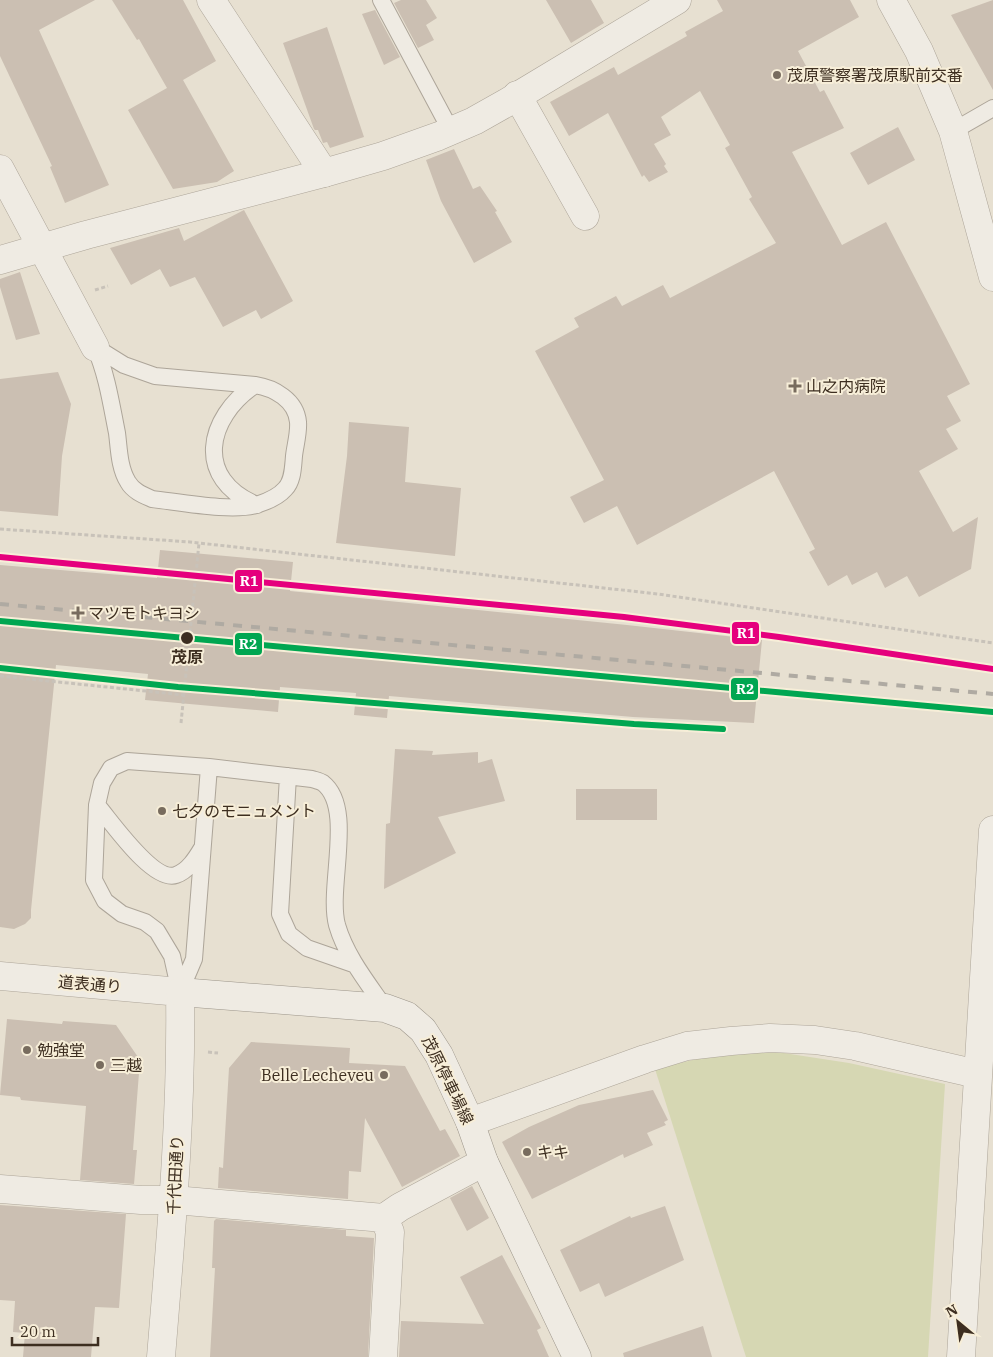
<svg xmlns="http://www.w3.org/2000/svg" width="993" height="1357" font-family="'IBM Plex Serif','Noto Sans JP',serif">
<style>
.green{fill:#d6d7b3}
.building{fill:#cbbfb2}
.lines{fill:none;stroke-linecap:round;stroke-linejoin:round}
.service-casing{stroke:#ada599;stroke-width:18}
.minor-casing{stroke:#ada599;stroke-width:29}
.tertiary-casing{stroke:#ada599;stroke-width:29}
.secondary-casing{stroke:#9c958a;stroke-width:29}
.path{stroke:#c8c2b9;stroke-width:3;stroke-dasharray:4 2.5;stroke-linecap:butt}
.service{stroke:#efebe3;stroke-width:16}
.minor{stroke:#efebe3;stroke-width:28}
.tertiary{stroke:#efebe3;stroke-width:28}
.secondary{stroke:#efebe3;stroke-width:28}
.rail{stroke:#afaaa2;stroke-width:4;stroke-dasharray:9 9;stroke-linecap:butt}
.rail-1-casing{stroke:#f7eed8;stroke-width:10}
.rail-2-casing{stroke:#f7eed8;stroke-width:10}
.rail-1{stroke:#e5007d;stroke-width:6}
.rail-2{stroke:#00a651;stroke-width:6}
.poi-dot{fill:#786c5e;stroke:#f7eed8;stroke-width:2}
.stop-dot{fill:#3d2e20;stroke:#f7eed8;stroke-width:2}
.labels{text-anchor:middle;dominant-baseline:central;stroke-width:4;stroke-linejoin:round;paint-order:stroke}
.poi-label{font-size:16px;fill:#3d2e20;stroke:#f7eed8;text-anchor:start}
.stop-label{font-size:16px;font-weight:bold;fill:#3d2e20;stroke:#f7eed8}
.street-label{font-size:16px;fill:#3d2e20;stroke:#f7eed8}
.line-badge{stroke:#f7eed8;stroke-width:2}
.badge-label{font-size:14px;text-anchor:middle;font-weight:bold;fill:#fff}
</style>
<rect width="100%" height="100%" fill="#e7e0d1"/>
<!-- green -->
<path class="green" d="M 777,1052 L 849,1063 L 945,1084 L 928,1357 L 746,1357 L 655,1069 L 713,1055 Z"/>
<!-- building -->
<path class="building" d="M 0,0 L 95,0 L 39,30 L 109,185 L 65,203 L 50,167 L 52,166 L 0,56 Z
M 112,0 L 183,0 L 216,61 L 183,80 L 234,171 L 217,182 L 173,189 L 128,110 L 167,88 L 139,39 L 137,40 Z
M 401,0 L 426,0 L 437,18 L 426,25 L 434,40 L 418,48 L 394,3 Z
M 546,0 L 591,0 L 604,23 L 571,43 Z
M 717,0 L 850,0 L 859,17 L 798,51 L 820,92 L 824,90 L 844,128 L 792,152 L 842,245 L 886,222 L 970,384 L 947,396 L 961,421 L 946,429 L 958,449 L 919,471 L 953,532 L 978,517 L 971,569 L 919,597 L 907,576 L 885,588 L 877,572 L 852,585 L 847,575 L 828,586 L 809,552 L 815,549 L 774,471 L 637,545 L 617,506 L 584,523 L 570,497 L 604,480 L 535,351 L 579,327 L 574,318 L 616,296 L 622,306 L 663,285 L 670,298 L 776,243 L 749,199 L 752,197 L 725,148 L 730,145 L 700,91 L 661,117 L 671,135 L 654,144 L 666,164 L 664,166 L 668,172 L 649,182 L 644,175 L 642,177 L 608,113 L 569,136 L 550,102 L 614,67 L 618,75 L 687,36 L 685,32 L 723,11 Z
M 993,0 L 993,90 L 951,15 Z
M 375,10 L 400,57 L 384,65 L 362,14 Z
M 327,27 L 364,137 L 330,148 L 327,142 L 323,143 L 318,130 L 315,130 L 314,129 L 283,43 Z
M 898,127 L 915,160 L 868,185 L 850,153 Z
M 454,149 L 473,189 L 480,186 L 497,211 L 495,212 L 512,242 L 474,263 L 441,201 L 426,160 Z
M 244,210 L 293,301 L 261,319 L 256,310 L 223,327 L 195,277 L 170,287 L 160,269 L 131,285 L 110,248 L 179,228 L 184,241 Z
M 20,272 L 40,334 L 16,340 L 0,287 L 0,279 Z
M 58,372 L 71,404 L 62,456 L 58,516 L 0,511 L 0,379 Z
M 349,422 L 409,427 L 405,482 L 461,488 L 455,556 L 336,543 L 347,456 Z
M 160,550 L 293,562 L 290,591 L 627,625 L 762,640 L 754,723 L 633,717 L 389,696 L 387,718 L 354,715 L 356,693 L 280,687 L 278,712 L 145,700 L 148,674 L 56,665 L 31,910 L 31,918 L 25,924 L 14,929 L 0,927 L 0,565 L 157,578 Z
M 395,749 L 433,751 L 432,755 L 478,752 L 478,763 L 492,759 L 505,801 L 438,817 L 456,853 L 384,889 L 386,824 L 390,823 Z
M 576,789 L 657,789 L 657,820 L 576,820 Z
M 7,1019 L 62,1024 L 63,1021 L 116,1025 L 140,1060 L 133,1150 L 137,1150 L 134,1184 L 80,1180 L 86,1106 L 21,1100 L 20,1097 L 0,1095 Z
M 251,1042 L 350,1048 L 349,1063 L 405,1066 L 440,1131 L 445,1129 L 460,1156 L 402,1187 L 365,1118 L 361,1172 L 349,1171 L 348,1199 L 218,1188 L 219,1167 L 223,1168 L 229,1068 Z
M 653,1090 L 668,1120 L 664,1122 L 666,1125 L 647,1133 L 653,1145 L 624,1158 L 623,1154 L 532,1199 L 502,1142 L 529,1127 L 579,1105 Z
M 472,1186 L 489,1218 L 467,1231 L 450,1198 Z
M 0,1205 L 126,1214 L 119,1308 L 95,1307 L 91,1357 L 23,1357 L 25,1333 L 13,1332 L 15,1301 L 0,1300 Z
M 665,1206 L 684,1260 L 605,1297 L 599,1283 L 580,1292 L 560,1250 L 630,1216 L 631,1218 Z
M 216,1219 L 346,1230 L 346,1236 L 374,1238 L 368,1357 L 210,1357 L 215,1268 L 212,1268 L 214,1221 Z
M 502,1255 L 541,1328 L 537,1330 L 549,1357 L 399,1357 L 401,1321 L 484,1324 L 460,1277 Z
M 703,1326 L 712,1357 L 624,1357 L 623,1353 Z"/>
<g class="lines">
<defs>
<path id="service" d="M 381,0 L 451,131
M 953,131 L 993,108
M 95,347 L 124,365 L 155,376 L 255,385 C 274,388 296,400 298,422 C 299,433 295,446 294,456 C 293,467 293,481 285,489 C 279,496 268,501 259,504 C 236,513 179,502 152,499 C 143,495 133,491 128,482 C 119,468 119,448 117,433 C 111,403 107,375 95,347 Z
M 255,385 C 206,418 194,479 257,505
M 288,776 L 280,914 L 289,934 L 307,948 L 353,964
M 97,805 C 111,821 153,883 176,875 C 188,871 196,858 202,848
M 180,992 L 172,956 L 157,931 L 145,922 L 122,914 L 105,901 L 94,880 L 97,805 L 102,783 L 111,768 L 127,761 L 209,767 L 312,779 C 315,780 320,781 323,783 C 355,808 327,887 337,925 C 346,956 367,982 385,1008
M 180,992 L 194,959 L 209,767"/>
<path id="minor" d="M 211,0 L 324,173
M 517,95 L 585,216
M 0,1189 L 141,1200 L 174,1200 L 384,1218 L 400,1207 L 484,1162
M 383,1357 L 390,1232 L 384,1218"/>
<path id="tertiary" d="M 891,0 L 919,51 L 953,131 L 993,277
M 0,169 L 95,347
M 0,260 L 86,235 L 324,173 L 383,156 L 439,136 L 474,121 L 506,103 L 677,0
M 0,976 L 180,992 C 182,1114 171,1235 161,1357
M 470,1122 L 645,1059 L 687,1046 L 731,1041 L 770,1038 L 815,1040 L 855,1046 L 977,1074
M 961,1357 L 993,830"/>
<path id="secondary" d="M 180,992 L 385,1008 L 407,1016 L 423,1030 L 439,1055 L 470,1122 L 484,1162 L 577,1357"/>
</defs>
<!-- service casing -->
<use href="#service" class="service-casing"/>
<!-- minor casing -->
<use href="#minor" class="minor-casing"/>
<!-- tertiary casing -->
<use href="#tertiary" class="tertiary-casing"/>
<!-- secondary casing -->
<use href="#secondary" class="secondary-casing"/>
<!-- path -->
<path class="path" d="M 95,290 L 108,286
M 0,529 L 190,542 L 658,594 L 993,643
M 0,676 L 184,695
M 181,723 L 199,543
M 208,1052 L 218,1053"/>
<!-- service -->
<use href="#service" class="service"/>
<!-- minor -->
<use href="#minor" class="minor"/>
<!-- tertiary -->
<use href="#tertiary" class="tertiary"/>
<!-- secondary -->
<use href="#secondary" class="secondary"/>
<!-- rail -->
<path class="rail" d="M 0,604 L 993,694
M 0,621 L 993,712"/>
<defs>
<path id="rail-1" d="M 0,557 L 624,617 L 779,637 L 993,669"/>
<path id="rail-2" d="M 0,621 L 993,712
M 0,668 L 178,687 L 634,724 L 723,729"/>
</defs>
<!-- rail-1 casing -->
<use href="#rail-1" class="rail-1-casing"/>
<!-- rail-2 casing -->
<use href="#rail-2" class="rail-2-casing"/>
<!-- rail-1 -->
<use href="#rail-1" class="rail-1"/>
<!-- rail-2 -->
<use href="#rail-2" class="rail-2"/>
</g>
<!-- markers -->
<g class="poi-dot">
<circle cx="777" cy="75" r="5"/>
<path d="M792.5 378.5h5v5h5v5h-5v5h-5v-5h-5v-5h5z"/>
<path d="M75.5 605.5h5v5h5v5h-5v5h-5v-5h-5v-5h5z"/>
<circle cx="162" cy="811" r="5"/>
<circle cx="27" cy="1050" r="5"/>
<circle cx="100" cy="1065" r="5"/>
<circle cx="384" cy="1075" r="5"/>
<circle cx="527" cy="1152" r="5"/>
</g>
<circle class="stop-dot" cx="187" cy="638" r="7"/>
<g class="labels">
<!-- poi labels -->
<g class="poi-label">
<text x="787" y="75">茂原警察署茂原駅前交番</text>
<text x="806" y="386">山之内病院</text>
<text x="88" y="613">マツモトキヨシ</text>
<text x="172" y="811">七夕のモニュメント</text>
<text x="37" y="1050">勉強堂</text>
<text x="110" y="1065">三越</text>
<text x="374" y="1075" text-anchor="end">Belle Lecheveu</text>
<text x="537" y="1152">キキ</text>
</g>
<!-- stop labels -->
<g class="stop-label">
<text x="187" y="657">茂原</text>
</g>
<!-- street labels -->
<g class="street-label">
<text transform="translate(90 984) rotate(5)">道表通り</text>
<text transform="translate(448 1080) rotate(64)">茂原停車場線</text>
<text transform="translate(175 1175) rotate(-87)">千代田通り</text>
</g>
</g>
<g class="line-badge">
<rect x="234" y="569" width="29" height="24" rx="5" fill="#e5007d"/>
<rect x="731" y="621" width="29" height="24" rx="5" fill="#e5007d"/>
<rect x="234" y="632" width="29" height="24" rx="5" fill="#00a651"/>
<rect x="730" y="677" width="29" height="24" rx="5" fill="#00a651"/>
</g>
<g class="badge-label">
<text x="249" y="586">R1</text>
<text x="746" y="638">R1</text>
<text x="248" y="649">R2</text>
<text x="745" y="694">R2</text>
</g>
<!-- north arrow -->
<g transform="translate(958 1322) rotate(331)" stroke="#f7eed8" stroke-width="4" paint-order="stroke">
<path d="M0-4L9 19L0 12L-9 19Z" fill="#3d2e20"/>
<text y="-8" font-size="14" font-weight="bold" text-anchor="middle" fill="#3d2e20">N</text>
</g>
<!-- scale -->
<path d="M12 1337v8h86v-8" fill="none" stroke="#3d2e20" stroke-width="2.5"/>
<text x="20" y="1337" font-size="15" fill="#3d2e20" stroke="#f7eed8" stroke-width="4" paint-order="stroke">20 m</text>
</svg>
